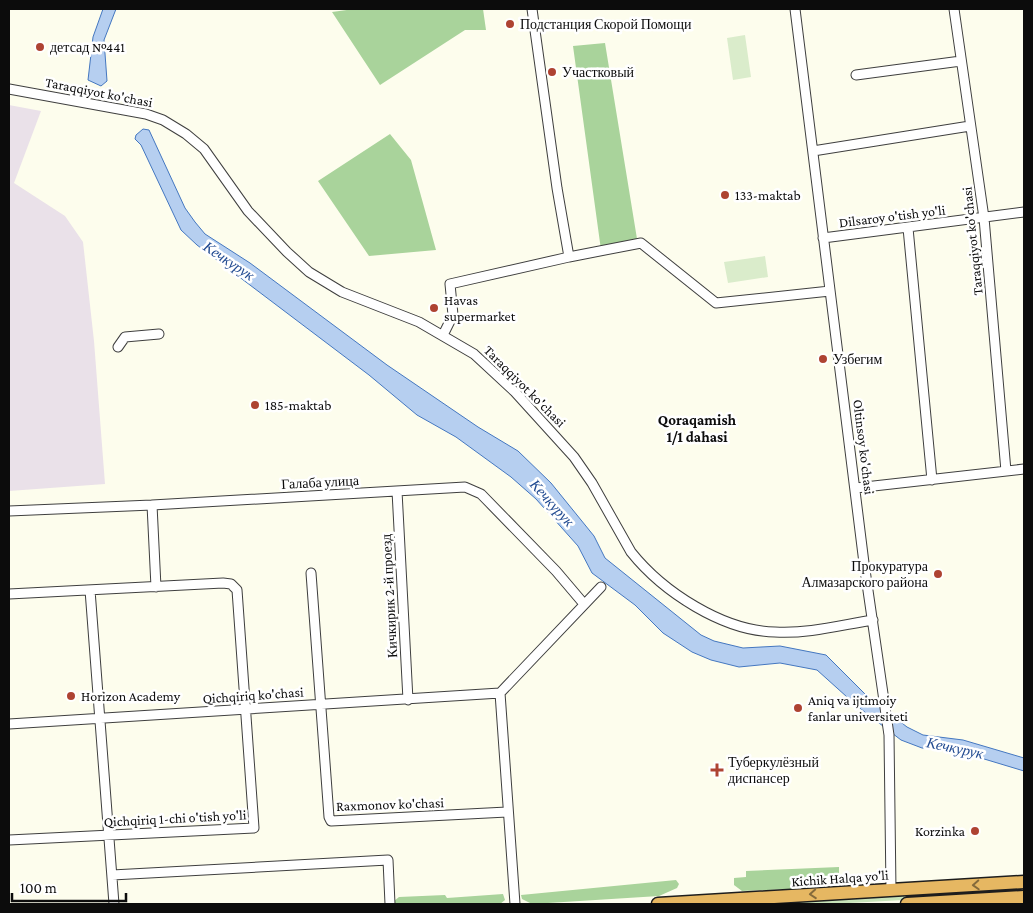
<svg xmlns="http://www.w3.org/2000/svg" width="1033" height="913" font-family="'Crimson Pro',serif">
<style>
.industrial{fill:#eae1e9}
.green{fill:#c8e4ba}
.forest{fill:#a9d39b}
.pitch{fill:#daeccb}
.water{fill:#b6cff0;stroke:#4477c0}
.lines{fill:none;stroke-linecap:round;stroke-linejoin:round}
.minor-casing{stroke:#3f3f3f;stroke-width:11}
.highway-casing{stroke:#1d1d1d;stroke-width:15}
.minor{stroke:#fff;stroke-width:9}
.highway{stroke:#e6b762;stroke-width:12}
.oneway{stroke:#846a3b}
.poi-dot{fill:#ae4332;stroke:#fff;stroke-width:2}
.labels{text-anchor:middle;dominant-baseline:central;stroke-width:5;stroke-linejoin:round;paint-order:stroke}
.poi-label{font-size:14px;fill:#0c0c0c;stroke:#fff;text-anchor:start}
.street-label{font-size:14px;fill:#0c0c0c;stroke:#fff}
.water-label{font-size:15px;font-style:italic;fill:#224b91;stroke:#fff}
.neighbourhood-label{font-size:15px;font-weight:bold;fill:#0c0c0c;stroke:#fff}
</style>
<rect width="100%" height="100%" fill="#fdfded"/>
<!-- industrial -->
<path class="industrial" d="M 9,105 L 41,111 L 14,183 L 65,216 L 83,242 L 94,341 L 105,484 L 9,491 Z"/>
<!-- green -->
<path class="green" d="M 994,889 L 993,895 L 832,904 L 752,904 Z"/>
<!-- forest -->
<path class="forest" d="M 354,9 L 483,9 L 486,30 L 465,30 L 380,85 L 332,12 Z
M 605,43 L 638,245 L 601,250 L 573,46 Z
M 390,134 L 411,160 L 436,250 L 369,256 L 318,181 Z
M 839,867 L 839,876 L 820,877 L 820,883 L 815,888 L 742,891 L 734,885 L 734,878 L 746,877 L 746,871 Z
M 676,880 L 679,884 L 677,888 L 659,896 L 532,904 L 522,899 L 521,895 Z
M 503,894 L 505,900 L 500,904 L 394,904 L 394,901 L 399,897 L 445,895 L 447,898 Z"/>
<!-- pitch -->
<path class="pitch" d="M 745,35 L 751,77 L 733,80 L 727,38 Z
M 765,256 L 768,277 L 728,283 L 724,262 Z"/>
<!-- water -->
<path class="water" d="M 103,9 L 116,9 L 104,40 L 107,81 L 101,86 L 88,80 L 93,37 Z
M 143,129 L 149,130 L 185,208 L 195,222 L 205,234 L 250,263 L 387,365 L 478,427 L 518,451 L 551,483 L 594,536 L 605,558 L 701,635 L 714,641 L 743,648 L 780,646 L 826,655 L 866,695 L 907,727 L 923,735 L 963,740 L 1024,758 L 1024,771 L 961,752 L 922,748 L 901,740 L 857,706 L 817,670 L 780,663 L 739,667 L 711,660 L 692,652 L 663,633 L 635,605 L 592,573 L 578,546 L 536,499 L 511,477 L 456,437 L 417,415 L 369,375 L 197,245 L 181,230 L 141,145 L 135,139 L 136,135 Z"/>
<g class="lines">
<defs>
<path id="minor" d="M 532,9 L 557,188 L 569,257
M 795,9 L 864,563 L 889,735 L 891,890
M 954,9 L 984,218 L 1006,471
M 856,75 L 961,61
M 9,89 L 146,114 L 163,120 L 186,134 L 204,149 L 248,211 L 287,252 L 309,272 L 342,292 L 419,322 L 474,354 L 515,392 L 574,457 L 592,483 L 631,552 C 663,592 723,631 775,632 C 808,634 841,625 873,620
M 813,151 L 970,126
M 908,228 L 932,480
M 823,238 L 1024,212
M 443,335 L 453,315 L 450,284 L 569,257 L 641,243 L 716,303 L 830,291
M 118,347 L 125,337 L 159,334
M 856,488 L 1024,469
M 397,491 L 408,700
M 152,505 L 156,587
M 9,511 L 152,505 L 465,487 L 481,494 L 556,571 L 584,604
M 311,573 L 329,817 L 331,821 L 507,812
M 90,590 L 114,904
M 9,594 L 223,583 L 231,584 L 237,590 L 254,828 L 9,840
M 9,724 L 500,693
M 112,875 L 388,860 L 390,904
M 515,904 L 500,693 L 601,587"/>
<path id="highway" d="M 658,904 L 1024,882
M 907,904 L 1024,897"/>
</defs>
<!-- minor casing -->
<use href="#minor" class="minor-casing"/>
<!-- highway casing -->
<use href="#highway" class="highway-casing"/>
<!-- minor -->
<use href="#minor" class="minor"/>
<!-- highway -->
<use href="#highway" class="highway"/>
</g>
<!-- one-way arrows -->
<defs><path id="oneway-chevron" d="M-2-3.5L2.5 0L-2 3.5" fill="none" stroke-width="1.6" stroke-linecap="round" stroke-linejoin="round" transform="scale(1.25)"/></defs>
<g class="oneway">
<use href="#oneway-chevron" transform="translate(976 885) rotate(177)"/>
<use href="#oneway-chevron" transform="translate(813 894) rotate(176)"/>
</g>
<!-- markers -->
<g class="poi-dot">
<circle cx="510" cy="24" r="5"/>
<circle cx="40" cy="47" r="5"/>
<circle cx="552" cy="72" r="5"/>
<circle cx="725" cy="195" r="5"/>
<circle cx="434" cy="308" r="5"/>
<circle cx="823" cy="359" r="5"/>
<circle cx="255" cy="405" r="5"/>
<circle cx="938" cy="574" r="5"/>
<circle cx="71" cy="696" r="5"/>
<circle cx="798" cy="708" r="5"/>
<path d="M714.5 762.5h5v5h5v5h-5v5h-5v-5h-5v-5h5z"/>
<circle cx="975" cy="831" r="5"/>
</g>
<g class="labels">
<!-- poi labels -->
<g class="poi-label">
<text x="520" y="24">Подстанция Скорой Помощи</text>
<text x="50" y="47">детсад №441</text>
<text x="562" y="72">Участковый</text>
<text x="735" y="195">133-maktab</text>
<text x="444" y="300">Havas<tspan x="444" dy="16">supermarket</tspan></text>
<text x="833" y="359">Узбегим</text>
<text x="265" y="405">185-maktab</text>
<text x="928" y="566" text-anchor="end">Прокуратура<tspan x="928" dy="16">Алмазарского района</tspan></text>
<text x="81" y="696">Horizon Academy</text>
<text x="808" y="700">Aniq va ijtimoiy<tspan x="808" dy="16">fanlar universiteti</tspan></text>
<text x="728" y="762">Туберкулёзный<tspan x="728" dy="16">диспансер</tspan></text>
<text x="965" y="831" text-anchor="end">Korzinka</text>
</g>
<!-- street labels -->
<g class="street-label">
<text transform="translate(99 92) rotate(11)">Taraqqiyot ko'chasi</text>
<text transform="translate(892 216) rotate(-7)">Dilsaroy o'tish yo'li</text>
<text transform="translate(972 241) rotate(-96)">Taraqqiyot ko'chasi</text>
<text transform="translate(525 386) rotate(45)">Taraqqiyot ko'chasi</text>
<text transform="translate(864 447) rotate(83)">Oltinsoy ko'chasi</text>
<text transform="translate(320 482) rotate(-3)">Галаба улица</text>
<text transform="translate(389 596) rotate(-93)">Кичкирик 2-й проезд</text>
<text transform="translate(253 695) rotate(-4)">Qichqiriq ko'chasi</text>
<text transform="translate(390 804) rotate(-2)">Raxmonov ko'chasi</text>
<text transform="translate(175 818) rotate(-3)">Qichqiriq 1-chi o'tish yo'li</text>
<text transform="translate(840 878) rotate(-4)">Kichik Halqa yo'li</text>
</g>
<!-- water labels -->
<g class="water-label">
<text transform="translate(229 261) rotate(34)">Кечкурук</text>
<text transform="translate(552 503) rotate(48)">Кечкурук</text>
<text transform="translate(955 748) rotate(12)">Кечкурук</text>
</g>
<!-- neighbourhood labels -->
<g class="neighbourhood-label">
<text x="697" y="420">Qoraqamish<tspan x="697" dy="17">1/1 dahasi</tspan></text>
</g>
</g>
<!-- border -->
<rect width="1033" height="913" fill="none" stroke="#0c0c0c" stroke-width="20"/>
<!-- scale -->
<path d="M12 893v8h114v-8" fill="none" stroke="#0c0c0c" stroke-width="2.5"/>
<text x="20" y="893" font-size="15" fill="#0c0c0c" stroke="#ffffff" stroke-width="4" paint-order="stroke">100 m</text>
</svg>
